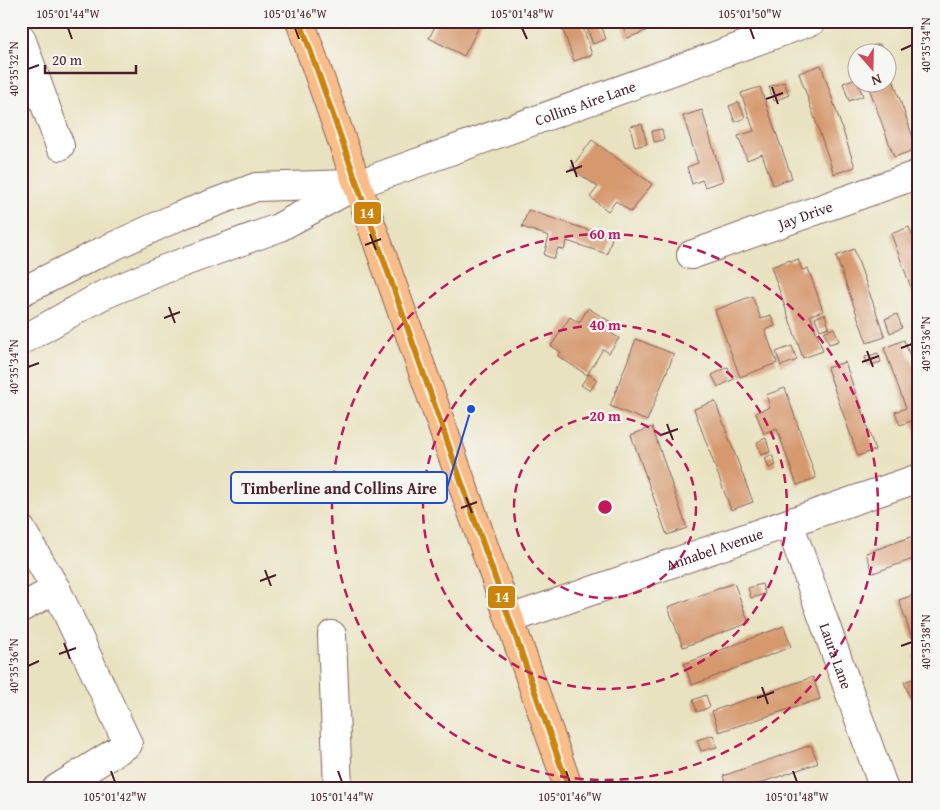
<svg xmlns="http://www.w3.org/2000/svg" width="940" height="810" font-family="'Gentium Book Plus',serif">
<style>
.building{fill:#d6996e}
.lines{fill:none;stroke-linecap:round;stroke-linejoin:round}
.minor-casing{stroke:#82635f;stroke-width:30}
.major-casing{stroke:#82635f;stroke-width:30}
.minor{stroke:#fff;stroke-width:28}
.major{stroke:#f8bd88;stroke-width:28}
.bus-1-casing{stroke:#f6f6f2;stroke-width:10}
.bus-1{stroke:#cc840b;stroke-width:6}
.ticks{fill:none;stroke:#4a1f2b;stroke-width:2}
.ring{fill:none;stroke:#c2185b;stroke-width:2.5;stroke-dasharray:9 6}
.labels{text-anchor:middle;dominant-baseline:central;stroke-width:4.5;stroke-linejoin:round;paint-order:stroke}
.street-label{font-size:15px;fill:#4a1f2b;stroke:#f6f6f2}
.centre{fill:#c2185b;stroke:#f6f6f2;stroke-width:2.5}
.ring-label{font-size:15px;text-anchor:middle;font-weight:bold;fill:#c2185b;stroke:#f6f6f2;stroke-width:4.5;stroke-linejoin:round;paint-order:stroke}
.leader{fill:none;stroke:#1d4ed8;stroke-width:2}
.callout-dot{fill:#1d4ed8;stroke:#f6f6f2;stroke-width:2}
.callout{fill:#f6f6f2;stroke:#1d4ed8;stroke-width:2}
.callout-label{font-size:16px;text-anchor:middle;font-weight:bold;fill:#4a1f2b}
.line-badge{stroke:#f6f6f2;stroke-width:2}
.badge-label{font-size:14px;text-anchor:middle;font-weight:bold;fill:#fff}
.neatline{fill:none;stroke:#4a1f2b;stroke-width:2}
.ticks-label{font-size:12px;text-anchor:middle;fill:#4a1f2b}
</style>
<rect width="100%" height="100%" fill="#f6f6f2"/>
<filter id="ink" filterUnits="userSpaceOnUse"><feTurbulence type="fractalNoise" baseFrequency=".02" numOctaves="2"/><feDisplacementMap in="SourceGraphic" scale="10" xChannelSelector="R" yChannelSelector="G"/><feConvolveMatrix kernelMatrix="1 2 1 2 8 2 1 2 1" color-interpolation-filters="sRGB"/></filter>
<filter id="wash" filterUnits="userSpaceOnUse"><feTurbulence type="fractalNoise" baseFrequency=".0096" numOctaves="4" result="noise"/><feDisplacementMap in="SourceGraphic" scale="20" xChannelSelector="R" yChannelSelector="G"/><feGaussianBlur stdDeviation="1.12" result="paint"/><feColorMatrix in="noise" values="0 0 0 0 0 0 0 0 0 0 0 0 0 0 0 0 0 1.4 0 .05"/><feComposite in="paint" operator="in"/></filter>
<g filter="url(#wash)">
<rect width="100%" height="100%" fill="#e9e2c0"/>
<g id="blocks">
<!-- building -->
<path class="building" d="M 438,21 L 482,21 L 464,56 L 429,38 Z
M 560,21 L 581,21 L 592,55 L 574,61 Z
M 621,21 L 642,21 L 646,31 L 627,38 Z
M 600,23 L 606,39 L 593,44 L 587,28 Z
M 919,30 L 919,48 L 918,48 L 913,32 Z
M 880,44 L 883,52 L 857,52 Z
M 821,65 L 855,167 L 834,174 L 799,73 Z
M 888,65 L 917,149 L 894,157 L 867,82 L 888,82 Z
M 856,78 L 863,96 L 849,101 L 843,83 Z
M 784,82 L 789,95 L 774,101 L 769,87 Z
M 760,87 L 792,178 L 773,185 L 762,154 L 747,160 L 738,136 L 754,131 L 741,93 Z
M 739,102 L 745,118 L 735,122 L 729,106 Z
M 702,110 L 723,181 L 705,187 L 702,180 L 692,184 L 687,167 L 698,163 L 683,116 Z
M 642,124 L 647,144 L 635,147 L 630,126 Z
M 662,129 L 664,140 L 654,142 L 652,131 Z
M 592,140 L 652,184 L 631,212 L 616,201 L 608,211 L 590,197 L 598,187 L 571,168 Z
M 528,210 L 612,238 L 607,254 L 567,241 L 564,250 L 558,248 L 554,259 L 544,255 L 549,236 L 522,227 Z
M 909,227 L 919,253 L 919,309 L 891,234 Z
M 854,249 L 885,337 L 867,343 L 836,256 Z
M 798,259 L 802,270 L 808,268 L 823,311 L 810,315 L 823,351 L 803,358 L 771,267 L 790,260 L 791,262 Z
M 752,296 L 761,319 L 771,315 L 775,326 L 765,330 L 777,363 L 740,377 L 715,310 Z
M 588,308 L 617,326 L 612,334 L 619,338 L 609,353 L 603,349 L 587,375 L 558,356 L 561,352 L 551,346 L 570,317 L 579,323 Z
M 825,314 L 829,327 L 820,330 L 815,318 Z
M 897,314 L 902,328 L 890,333 L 885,319 Z
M 834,328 L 839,341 L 829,344 L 824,332 Z
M 636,339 L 674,354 L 647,421 L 610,406 Z
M 904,340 L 919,380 L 919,442 L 911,421 L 900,425 L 895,412 L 906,408 L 884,348 Z
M 792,346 L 797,360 L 781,366 L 776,352 Z
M 878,353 L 881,362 L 868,366 L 865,357 Z
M 845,362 L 875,450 L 858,456 L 827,368 Z
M 728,367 L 734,379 L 718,387 L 712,375 Z
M 589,374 L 597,380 L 590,391 L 581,385 Z
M 785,388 L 816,478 L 797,485 L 777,429 L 764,434 L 756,413 L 770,407 L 766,395 Z
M 715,401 L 753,502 L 731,510 L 694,409 Z
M 652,427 L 687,528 L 667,535 L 631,435 Z
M 766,438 L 770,452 L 761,455 L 757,442 Z
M 772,455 L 776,465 L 769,468 L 765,458 Z
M 919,534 L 919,557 L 873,573 L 866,553 Z
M 734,583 L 749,623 L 683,647 L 668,607 Z
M 762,584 L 765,594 L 751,598 L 748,588 Z
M 919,593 L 919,636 L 912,638 L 899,600 Z
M 784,626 L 791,647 L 692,685 L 684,664 Z
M 919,654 L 919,670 L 914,656 Z
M 813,677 L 820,699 L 719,732 L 712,711 Z
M 912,679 L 918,695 L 910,698 L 904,682 Z
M 706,695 L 710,707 L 697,712 L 693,700 Z
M 713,735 L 717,747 L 701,751 L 697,740 Z
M 811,745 L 818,763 L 743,789 L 728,789 L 723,776 Z"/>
</g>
</g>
<g filter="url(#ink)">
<use href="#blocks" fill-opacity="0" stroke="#82635f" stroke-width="1"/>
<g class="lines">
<defs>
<g id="minor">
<path d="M 21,38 L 60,146"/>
<path id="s1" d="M 691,255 L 919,174"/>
<path d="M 21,292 L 101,252 L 179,216 L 256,187 L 351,184"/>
<path id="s2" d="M 21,341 L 101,296 L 165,269 L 278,228 L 358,184 L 812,21"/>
<path id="s3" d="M 789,523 L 884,789"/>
<path d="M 21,529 L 56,589 L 128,744 L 56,789"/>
<path d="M 21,608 L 56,589"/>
<path id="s4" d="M 510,619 L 919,478"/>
<path d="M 332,635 L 338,789"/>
</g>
<path id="major" d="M 300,21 L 569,789"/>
</defs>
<!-- minor casing -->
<use href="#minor" class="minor-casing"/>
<!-- major casing -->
<use href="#major" class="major-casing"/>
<!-- minor -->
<use href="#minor" class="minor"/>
<!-- major -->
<use href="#major" class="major"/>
<defs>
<path id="bus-1" d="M 300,21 L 569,789"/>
</defs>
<!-- bus-1 casing -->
<use href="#bus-1" class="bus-1-casing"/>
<!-- bus-1 -->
<use href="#bus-1" class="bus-1"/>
</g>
</g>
<!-- ticks -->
<path class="ticks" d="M 68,28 L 72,39M 295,28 L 299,39M 522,28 L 527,39M 750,28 L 754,39M 901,50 L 912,45M 28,69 L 39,65M 772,87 L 778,104M 766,99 L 783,93M 571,160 L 577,177M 566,172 L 582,166M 370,234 L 376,250M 365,245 L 381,239M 169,307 L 175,323M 164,318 L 180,312M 901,348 L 912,344M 867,351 L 873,367M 862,362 L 879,356M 28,367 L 39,363M 667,424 L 673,440M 661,435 L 678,429M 466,497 L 472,513M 461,508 L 477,502M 265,570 L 271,586M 260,581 L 276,575M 64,643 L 70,659M 901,646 L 912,642M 59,654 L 76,648M 28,666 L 39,661M 762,687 L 768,704M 757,698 L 774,692M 111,771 L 115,782M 338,771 L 342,782M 566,771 L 570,782M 793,771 L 797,782"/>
<!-- distance rings -->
<g class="ring">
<circle cx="605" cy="507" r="91"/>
<circle cx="605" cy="507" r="182"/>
<circle cx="605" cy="507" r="273"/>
</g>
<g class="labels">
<!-- street labels -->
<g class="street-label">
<text stroke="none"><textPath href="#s2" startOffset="614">Collins Aire Lane</textPath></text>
<text stroke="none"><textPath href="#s1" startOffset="121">Jay Drive</textPath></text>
<text stroke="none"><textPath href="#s4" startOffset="216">Annabel Avenue</textPath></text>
<text stroke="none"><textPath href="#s3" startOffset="141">Laura Lane</textPath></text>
</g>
</g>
<circle cx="605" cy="507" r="8" class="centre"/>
<g class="ring-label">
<text x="605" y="239">60 m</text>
<text x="605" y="330">40 m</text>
<text x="605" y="421">20 m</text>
</g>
<!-- callouts -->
<path class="leader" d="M471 409L447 488"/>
<circle class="callout-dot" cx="471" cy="409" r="5"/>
<rect class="callout" x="231" y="472" width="216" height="31" rx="5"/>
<g class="callout-label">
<text x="339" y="494">Timberline and Collins Aire</text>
</g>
<g class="line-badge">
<rect x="353" y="201" width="29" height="24" rx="5" fill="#cc840b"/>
<rect x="487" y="585" width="29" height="24" rx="5" fill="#cc840b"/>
</g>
<g class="badge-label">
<text x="367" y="218">14</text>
<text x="502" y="602">14</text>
</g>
<!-- margin -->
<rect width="940" height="810" fill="none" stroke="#f6f6f2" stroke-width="55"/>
<!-- north arrow -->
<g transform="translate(872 68) rotate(160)"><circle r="24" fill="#f6f6f2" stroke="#b1a0a2"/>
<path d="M0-4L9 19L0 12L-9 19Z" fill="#d1495b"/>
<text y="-8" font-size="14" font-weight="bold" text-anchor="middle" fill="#4a1f2b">N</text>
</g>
<!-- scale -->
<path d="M45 65v8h91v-8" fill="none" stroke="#4a1f2b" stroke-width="2.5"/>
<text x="52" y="65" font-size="15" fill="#4a1f2b" stroke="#f6f6f2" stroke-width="4" paint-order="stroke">20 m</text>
<rect x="28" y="28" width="884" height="754" class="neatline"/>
<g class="ticks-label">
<text x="68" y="18">105°01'44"W</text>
<text x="295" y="18">105°01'46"W</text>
<text x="522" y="18">105°01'48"W</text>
<text x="750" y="18">105°01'50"W</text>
<text transform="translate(926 45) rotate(-90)" y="4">40°35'34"N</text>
<text transform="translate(14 69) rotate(-90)" y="4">40°35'32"N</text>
<text transform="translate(926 344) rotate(-90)" y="4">40°35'36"N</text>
<text transform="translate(14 367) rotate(-90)" y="4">40°35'34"N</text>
<text transform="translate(926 642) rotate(-90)" y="4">40°35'38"N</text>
<text transform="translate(14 666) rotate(-90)" y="4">40°35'36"N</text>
<text x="115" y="801">105°01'42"W</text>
<text x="342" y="801">105°01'44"W</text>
<text x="570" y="801">105°01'46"W</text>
<text x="797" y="801">105°01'48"W</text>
</g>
</svg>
